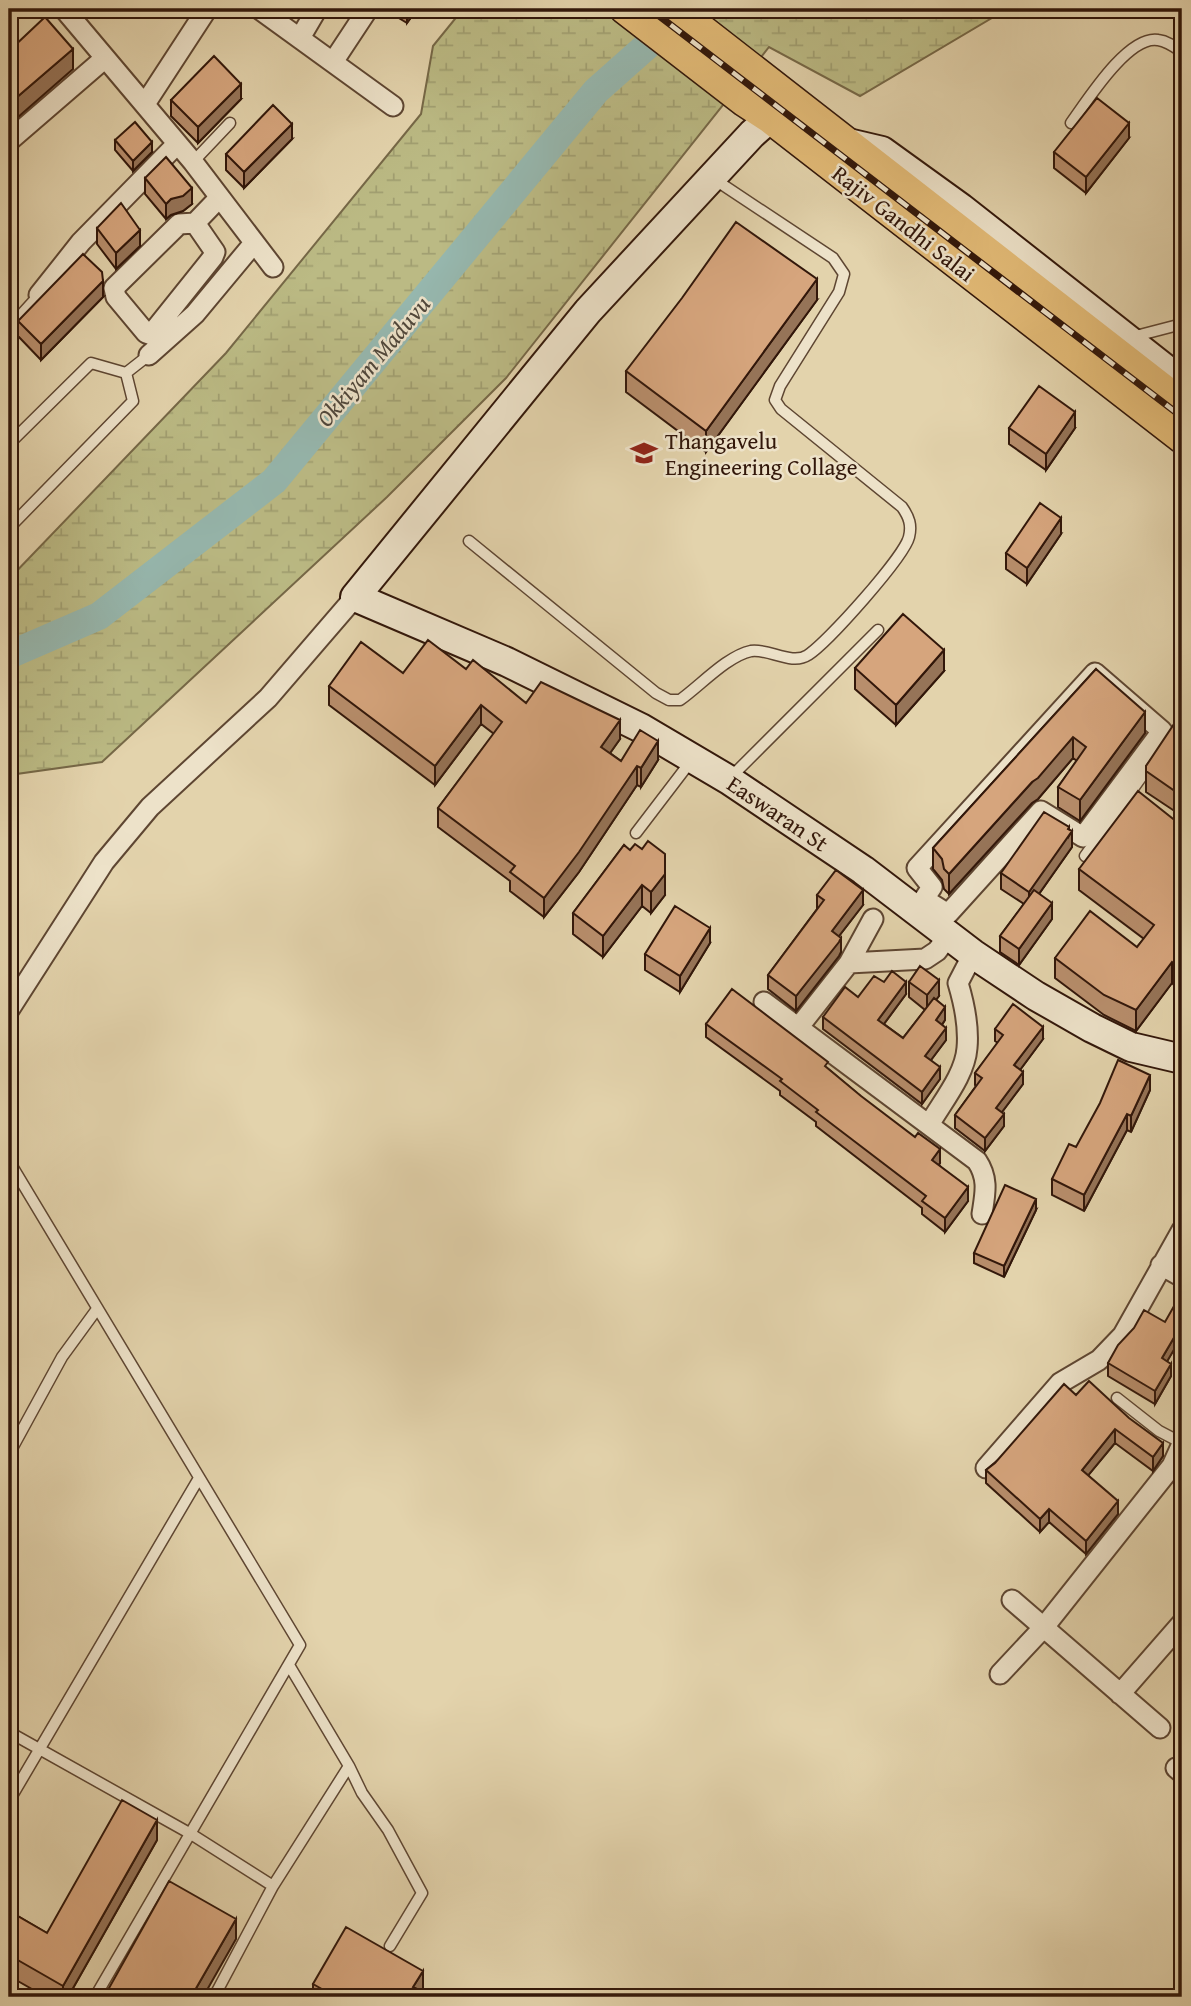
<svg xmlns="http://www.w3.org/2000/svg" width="1191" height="2006" font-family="'Gentium Book Plus',serif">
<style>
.wetland{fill:url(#wetland-marsh);stroke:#766847;stroke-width:2}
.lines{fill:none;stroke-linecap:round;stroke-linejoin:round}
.river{stroke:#96b7ae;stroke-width:28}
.lane-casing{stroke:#5e4632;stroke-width:13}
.street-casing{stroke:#5e4632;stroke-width:23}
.secondary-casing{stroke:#32170a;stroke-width:32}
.primary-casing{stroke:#32170a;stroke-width:33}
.lane{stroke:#ede2c9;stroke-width:10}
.street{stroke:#ede2c9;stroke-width:19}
.secondary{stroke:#ede2c9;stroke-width:28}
.primary{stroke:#e2ba76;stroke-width:30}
.rail-casing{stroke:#32170a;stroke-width:7}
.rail{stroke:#ede2c9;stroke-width:4.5;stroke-dasharray:13;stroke-linecap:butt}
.wall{fill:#b88e6c;stroke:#32170a;stroke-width:2}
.shaded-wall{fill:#967458;stroke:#32170a;stroke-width:2}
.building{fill:#d6a57d;stroke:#32170a;stroke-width:2}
.labels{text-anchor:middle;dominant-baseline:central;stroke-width:5;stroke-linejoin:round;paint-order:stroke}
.street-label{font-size:23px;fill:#32170a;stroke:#ede2c9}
.poi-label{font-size:23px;fill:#32170a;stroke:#ede2c9;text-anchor:start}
.water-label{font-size:24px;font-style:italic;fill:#50473b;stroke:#ede2c9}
</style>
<defs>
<pattern id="wetland-marsh" width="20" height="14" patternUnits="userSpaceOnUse" patternTransform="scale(1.75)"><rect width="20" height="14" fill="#bbba84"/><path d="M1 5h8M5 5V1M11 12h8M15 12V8" fill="none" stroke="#a19f71"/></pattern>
</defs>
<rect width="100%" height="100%" fill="#e3d3ac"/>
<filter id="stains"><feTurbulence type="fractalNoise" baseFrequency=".00286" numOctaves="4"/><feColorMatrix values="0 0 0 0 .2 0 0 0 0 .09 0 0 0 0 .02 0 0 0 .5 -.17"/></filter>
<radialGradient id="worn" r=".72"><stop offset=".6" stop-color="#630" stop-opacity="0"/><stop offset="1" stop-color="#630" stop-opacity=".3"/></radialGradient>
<!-- wetland -->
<path class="wetland" d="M 463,9 L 1007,9 L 860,96 L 769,47 L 506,378 L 387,497 L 102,762 L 9,775 L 9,579 L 226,353 L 421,114 L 433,46 Z"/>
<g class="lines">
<!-- river -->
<path class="river" d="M 9,655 L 99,616 L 274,481 L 596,91 L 676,20"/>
<defs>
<path id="lane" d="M 1071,123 C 1087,101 1128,35 1158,40 C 1167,41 1175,47 1182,52
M 193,162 L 230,123
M 9,328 L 39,295
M 1132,337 L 1182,324
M 126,373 L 149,355
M 9,444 L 91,363 L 126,373 L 133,401 L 9,528
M 469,541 L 656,693 L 669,700 L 680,700 C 700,686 727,656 751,651 C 768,648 792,666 808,655 C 828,642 904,557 909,537 C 912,525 909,517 902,507 L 781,409 L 775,400 L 780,386 L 839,292 L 844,274 L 833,258 L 714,179
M 731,777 L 878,630
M 636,833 L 691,761
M 1085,856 L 1152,762
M 9,1161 L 300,1645 L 95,1997
M 1117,1398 L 1159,1431 L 1182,1443
M 9,1454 L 62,1357 L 97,1309
M 9,1732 L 191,1834 L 273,1886 L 349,1766 L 289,1665
M 349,1766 L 362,1793 L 388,1830 L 422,1893 L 390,1946
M 9,1801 L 199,1478
M 9,1996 L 10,1997
M 214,1997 L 273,1886"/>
<path id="street" d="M 64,9 L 193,162 L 273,267
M 259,9 L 393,106
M 300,38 L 317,9
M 333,62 L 368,9
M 145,104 L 207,9
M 9,141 L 104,59
M 195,223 L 215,252 L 213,257 L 153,332 L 149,334 L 146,333 L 116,297 L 114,288 L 179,224 L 195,223 L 219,198
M 39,295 L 81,242 L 177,144
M 149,355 L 195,314 L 254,243
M 1095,673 L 1162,731 L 1083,837 L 1041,811 L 948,914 L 924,899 L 932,887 L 917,868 Z
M 849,963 L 873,919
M 764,1002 L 977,1161 C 989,1179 985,1194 982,1214
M 9,1010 L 104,862 L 150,807 L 268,698 L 355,597
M 798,1028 L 849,963 L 925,959 L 937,951 L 949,935
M 929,1125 C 942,1102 965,1075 967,1048 C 969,1027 964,1003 958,983 L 973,954
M 1161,1265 L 1182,1277
M 986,1468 L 1060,1383 L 1099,1360 L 1123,1335 L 1182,1230
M 1012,1600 L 1160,1728
M 1000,1674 L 1044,1627 L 1172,1466 L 1182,1444
M 1120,1694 L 1182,1623
M 1176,1768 L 1182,1773"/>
<path id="secondary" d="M 770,118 L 752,134 L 588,311 L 355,597 L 507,662 L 641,728 L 729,780 L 863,870 L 973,954 L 1036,996 L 1092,1028 L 1131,1047 L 1182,1059
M 848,143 L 882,151 L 961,208 L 1182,382"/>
<path id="primary" d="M 625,9 L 744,101 L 770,118 L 1182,438
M 675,9 L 1182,404"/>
</defs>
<!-- lane casing -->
<use href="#lane" class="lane-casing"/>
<!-- street casing -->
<use href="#street" class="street-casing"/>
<!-- secondary casing -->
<use href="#secondary" class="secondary-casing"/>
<!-- primary casing -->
<use href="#primary" class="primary-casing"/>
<!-- lane -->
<use href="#lane" class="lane"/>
<!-- street -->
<use href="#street" class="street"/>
<!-- secondary -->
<use href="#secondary" class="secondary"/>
<!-- primary -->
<use href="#primary" class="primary"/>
<defs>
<path id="rail" d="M 650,9 L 1182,417"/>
</defs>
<!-- rail casing -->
<use href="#rail" class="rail-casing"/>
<!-- rail -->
<use href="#rail" class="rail"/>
</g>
<!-- wall -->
<path class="wall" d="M 384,9 L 417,9 L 407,23 Z
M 241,99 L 198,143 L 171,116 L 171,100 Z
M 1129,138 L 1086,193 L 1054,168 L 1054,152 Z
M 292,139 L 244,188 L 226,170 L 226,154 Z
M 115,140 L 152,152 L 133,171 L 115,150 Z
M 145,178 L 192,204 L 183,211 L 171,215 L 166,219 L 145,194 Z
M 97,228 L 140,246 L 116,269 L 97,244 Z
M 103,297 L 41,360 L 18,336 L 18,321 Z
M 817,300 L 706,452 L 626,392 L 626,371 Z
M 1009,428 L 1075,428 L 1046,470 L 1009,444 Z
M 1061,534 L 1027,584 L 1006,569 L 1006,553 Z
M 855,668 L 944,671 L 896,725 L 855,689 Z
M 466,669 L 526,703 L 620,739 L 610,753 L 621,761 L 658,760 L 641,787 L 637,785 L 579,872 L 544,917 L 510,891 L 510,881 L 438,827 L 438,808 L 494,734 L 481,724 L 435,785 L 329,705 L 329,686 L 403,673 Z
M 1096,669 L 1145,733 L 1080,821 L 1058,807 L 1058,787 L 1077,761 L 1073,758 L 1038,799 L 1032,803 L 949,894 L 944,889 L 942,880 L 933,869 L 933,848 Z
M 1182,721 L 1182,816 L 1146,792 L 1146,766 Z
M 1182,826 L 1174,985 L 1172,983 L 1136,1031 L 1104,1015 L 1055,978 L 1055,958 L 1137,947 L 1144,939 L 1079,890 L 1079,869 Z
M 1069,829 L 1072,847 L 1039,894 L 1052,919 L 1019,965 L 1000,952 L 1000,936 L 1024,904 L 1001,889 L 1001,873 Z
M 624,845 L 665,895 L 651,913 L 642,906 L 603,957 L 573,934 L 573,913 Z
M 817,895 L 863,905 L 839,936 L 841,952 L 839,956 L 796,1011 L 768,989 L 768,975 L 817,909 Z
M 710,943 L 680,992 L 645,970 L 645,954 Z
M 884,982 L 906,994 L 884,1024 L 903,1038 L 925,1010 L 909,997 L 909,982 L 939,996 L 936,1000 L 945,1020 L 942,1025 L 946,1040 L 931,1060 L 940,1079 L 922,1104 L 823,1029 L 823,1017 Z
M 706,1024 L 828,1069 L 940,1163 L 939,1165 L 968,1201 L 945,1232 L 922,1214 L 922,1208 L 816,1126 L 816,1122 L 780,1095 L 780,1091 L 706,1037 Z
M 995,1029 L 1043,1039 L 1020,1070 L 1023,1084 L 1002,1112 L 1004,1126 L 985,1151 L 955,1128 L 955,1115 L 976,1086 L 975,1085 L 975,1073 L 998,1043 L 995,1041 Z
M 1150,1090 L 1131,1132 L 1127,1130 L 1084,1211 L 1052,1195 L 1052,1179 L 1076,1147 Z
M 1036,1210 L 1004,1277 L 974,1263 L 974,1253 Z
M 1182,1336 L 1167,1361 L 1171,1376 L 1155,1404 L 1108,1376 L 1108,1363 Z
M 1076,1395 L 1163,1456 L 1153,1471 L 1115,1443 L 1088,1475 L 1118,1514 L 1086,1554 L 1049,1522 L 1040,1532 L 986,1483 L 986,1470 Z
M 1182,1495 L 1182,1519 L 1178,1515 L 1178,1500 Z
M 157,1840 L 68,1997 L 46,1997 L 9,1976 L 9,1911 L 47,1933 Z
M 313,1984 L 423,1990 L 422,1991 L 433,1997 L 313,1997 Z"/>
<!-- shaded-wall -->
<path class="shaded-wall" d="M 407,9 L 417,9 L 407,23 Z
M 73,49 L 73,69 L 9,125 L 9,104 Z
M 241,84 L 241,99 L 198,143 L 198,127 Z
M 1129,123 L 1129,138 L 1086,193 L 1086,177 Z
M 292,124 L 292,139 L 244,188 L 244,172 Z
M 152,142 L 152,152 L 133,171 L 133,161 Z
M 192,188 L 192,204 L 183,211 L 171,215 L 166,219 L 166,204 L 171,199 Z
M 140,230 L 140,246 L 116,269 L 116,253 Z
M 817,279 L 817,300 L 706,452 L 706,431 Z
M 103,281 L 103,297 L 41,360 L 41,344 Z
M 1075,412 L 1075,428 L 1046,470 L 1046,454 Z
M 1061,518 L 1061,534 L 1027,584 L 1027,568 Z
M 944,650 L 944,671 L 896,725 L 896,705 Z
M 481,705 L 481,724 L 435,785 L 435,766 Z
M 1145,712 L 1145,733 L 1080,821 L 1080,800 Z
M 620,720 L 620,739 L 601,766 L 601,747 Z
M 1073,737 L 1073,758 L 1038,799 L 1032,803 L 949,894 L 949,874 Z
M 658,741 L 658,760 L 641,787 L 641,768 Z
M 637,766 L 637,785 L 579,872 L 544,917 L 544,898 Z
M 1069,827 L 1069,836 L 1072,831 L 1072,847 L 1029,908 L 1029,892 Z
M 665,874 L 665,895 L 651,913 L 651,892 Z
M 642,885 L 642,906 L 603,957 L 603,936 Z
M 863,890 L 863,905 L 832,945 L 832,931 Z
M 1052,903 L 1052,919 L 1019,965 L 1019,949 Z
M 710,928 L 710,943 L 680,992 L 680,976 Z
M 841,938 L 841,952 L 839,956 L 796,1011 L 796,996 Z
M 1182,954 L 1182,975 L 1174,985 L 1174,964 Z
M 1172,962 L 1172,983 L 1136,1031 L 1136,1010 Z
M 939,980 L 939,996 L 927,1011 L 927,995 Z
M 906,982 L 906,994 L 878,1032 L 878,1020 Z
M 945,1007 L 945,1020 L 936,1033 L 936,1020 Z
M 1043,1027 L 1043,1039 L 1014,1078 L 1014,1065 Z
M 946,1028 L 946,1040 L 925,1068 L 925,1056 Z
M 940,1067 L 940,1079 L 922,1104 L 922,1092 Z
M 1023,1072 L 1023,1084 L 996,1120 L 996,1108 Z
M 1150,1075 L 1150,1090 L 1131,1132 L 1131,1116 Z
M 1004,1114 L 1004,1126 L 985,1151 L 985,1138 Z
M 1127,1114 L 1127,1130 L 1084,1211 L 1084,1195 Z
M 940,1149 L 940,1163 L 932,1173 L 932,1160 Z
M 968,1187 L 968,1201 L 945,1232 L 945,1218 Z
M 1036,1199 L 1036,1210 L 1004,1277 L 1004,1266 Z
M 1182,1324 L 1182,1336 L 1162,1370 L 1162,1358 Z
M 1171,1364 L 1171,1376 L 1155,1404 L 1155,1391 Z
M 1115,1429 L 1115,1443 L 1082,1483 L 1082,1470 Z
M 1163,1443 L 1163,1456 L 1153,1471 L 1153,1457 Z
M 1118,1501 L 1118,1514 L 1086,1554 L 1086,1541 Z
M 1049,1509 L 1049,1522 L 1040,1532 L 1040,1519 Z
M 157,1820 L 157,1840 L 68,1997 L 63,1997 L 63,1986 Z
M 236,1919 L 236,1939 L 203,1997 L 191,1997 Z
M 423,1971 L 423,1990 L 418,1997 L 413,1987 Z"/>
<!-- building -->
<path class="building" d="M 45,17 L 73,49 L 9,104 L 9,51 Z
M 214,56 L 241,84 L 198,127 L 171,100 Z
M 1097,98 L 1129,123 L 1086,177 L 1054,152 Z
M 273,105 L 292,124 L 244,172 L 226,154 Z
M 135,122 L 152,142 L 133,161 L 115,140 Z
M 166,157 L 192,188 L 183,196 L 171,199 L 166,204 L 145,178 Z
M 121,203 L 140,230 L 116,253 L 97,228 Z
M 736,222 L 817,279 L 706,431 L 626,371 L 682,298 Z
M 83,254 L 102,272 L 103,281 L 41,344 L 18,321 Z
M 1039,386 L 1075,412 L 1046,454 L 1009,428 Z
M 1040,503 L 1061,518 L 1027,568 L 1006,553 Z
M 903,614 L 944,650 L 896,705 L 855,668 Z
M 428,640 L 466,669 L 473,660 L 526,703 L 541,682 L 620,720 L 601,747 L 621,761 L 640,730 L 658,741 L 641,768 L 637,766 L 579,852 L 544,898 L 510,872 L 515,866 L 438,808 L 502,722 L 481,705 L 435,766 L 329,686 L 361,642 L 403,673 Z
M 1096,669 L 1145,712 L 1080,800 L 1058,787 L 1086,747 L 1073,737 L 1038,778 L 1032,782 L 949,874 L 944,869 L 942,859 L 933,848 Z
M 1178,718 L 1182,721 L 1182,796 L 1146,771 L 1146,766 Z
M 1138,791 L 1182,826 L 1182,954 L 1174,964 L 1172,962 L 1136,1010 L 1104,995 L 1055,958 L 1090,911 L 1137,947 L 1154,925 L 1079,869 Z
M 1044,812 L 1069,827 L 1068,829 L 1072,831 L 1029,892 L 1001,873 Z
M 648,841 L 665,854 L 665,874 L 651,892 L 642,885 L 603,936 L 573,913 L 624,845 L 630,850 L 635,844 L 642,849 Z
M 836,870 L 863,890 L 832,931 L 841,938 L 839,942 L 796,996 L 768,975 L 824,900 L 817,895 Z
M 1034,890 L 1052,903 L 1019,949 L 1000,936 Z
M 675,906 L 710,928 L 680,976 L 645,954 Z
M 920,966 L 939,980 L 927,995 L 909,982 Z
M 892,971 L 906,982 L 878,1020 L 903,1038 L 934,998 L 945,1007 L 936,1020 L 946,1028 L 925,1056 L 940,1067 L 922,1092 L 823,1017 L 845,987 L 858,997 L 874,976 L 884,982 Z
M 732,989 L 828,1062 L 825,1066 L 861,1096 L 915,1137 L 918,1133 L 940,1149 L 932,1160 L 968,1187 L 945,1218 L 922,1201 L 926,1196 L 816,1112 L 818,1110 L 780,1081 L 782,1079 L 706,1024 Z
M 1013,1004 L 1043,1027 L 1014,1065 L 1023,1072 L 996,1108 L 1004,1114 L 985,1138 L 955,1115 L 982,1078 L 975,1073 L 1003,1035 L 995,1029 Z
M 1118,1060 L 1150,1075 L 1131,1116 L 1127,1114 L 1084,1195 L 1052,1179 L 1069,1144 L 1076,1147 L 1100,1103 Z
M 1005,1185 L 1036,1199 L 1004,1266 L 974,1253 Z
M 1182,1292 L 1182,1324 L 1162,1358 L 1171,1364 L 1155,1391 L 1108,1363 L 1118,1345 L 1134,1328 L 1144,1310 L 1165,1322 Z
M 1089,1381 L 1129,1418 L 1163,1443 L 1153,1457 L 1115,1429 L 1082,1470 L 1118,1501 L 1086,1541 L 1049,1509 L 1040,1519 L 986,1470 L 995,1463 L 1064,1384 L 1076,1395 Z
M 1182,1495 L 1182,1503 L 1178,1500 Z
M 122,1800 L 157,1820 L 63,1986 L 9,1955 L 9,1911 L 47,1933 Z
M 169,1881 L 236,1919 L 191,1997 L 104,1997 Z
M 346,1927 L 423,1971 L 413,1987 L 433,1997 L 336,1997 L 313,1984 Z"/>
<!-- icons -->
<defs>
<symbol id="university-bare" viewBox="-9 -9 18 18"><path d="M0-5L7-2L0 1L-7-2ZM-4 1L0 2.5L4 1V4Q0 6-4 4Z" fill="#8f2418" stroke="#ede2c9" stroke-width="2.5" paint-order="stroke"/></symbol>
</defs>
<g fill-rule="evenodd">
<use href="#university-bare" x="625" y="434" width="38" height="38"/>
</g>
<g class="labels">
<!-- street labels -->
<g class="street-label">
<text transform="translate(904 223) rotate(38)">Rajiv Gandhi Salai</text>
<text transform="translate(778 813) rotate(34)">Easwaran St</text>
</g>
<!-- poi labels -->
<g class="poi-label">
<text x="665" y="440">Thangavelu<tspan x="665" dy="26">Engineering Collage</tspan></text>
</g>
<!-- water labels -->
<g class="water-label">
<text transform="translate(373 361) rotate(-50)">Okkiyam Maduvu</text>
</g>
</g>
<!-- margin -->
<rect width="1191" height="2006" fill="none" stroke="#e3d3ac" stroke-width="35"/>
<rect x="10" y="10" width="1170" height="1985" fill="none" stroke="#32170a" stroke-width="3.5"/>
<rect x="18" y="18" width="1156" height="1971" fill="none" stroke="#32170a" stroke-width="2"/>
<rect width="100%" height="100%" filter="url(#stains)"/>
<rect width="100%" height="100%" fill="url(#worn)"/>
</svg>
